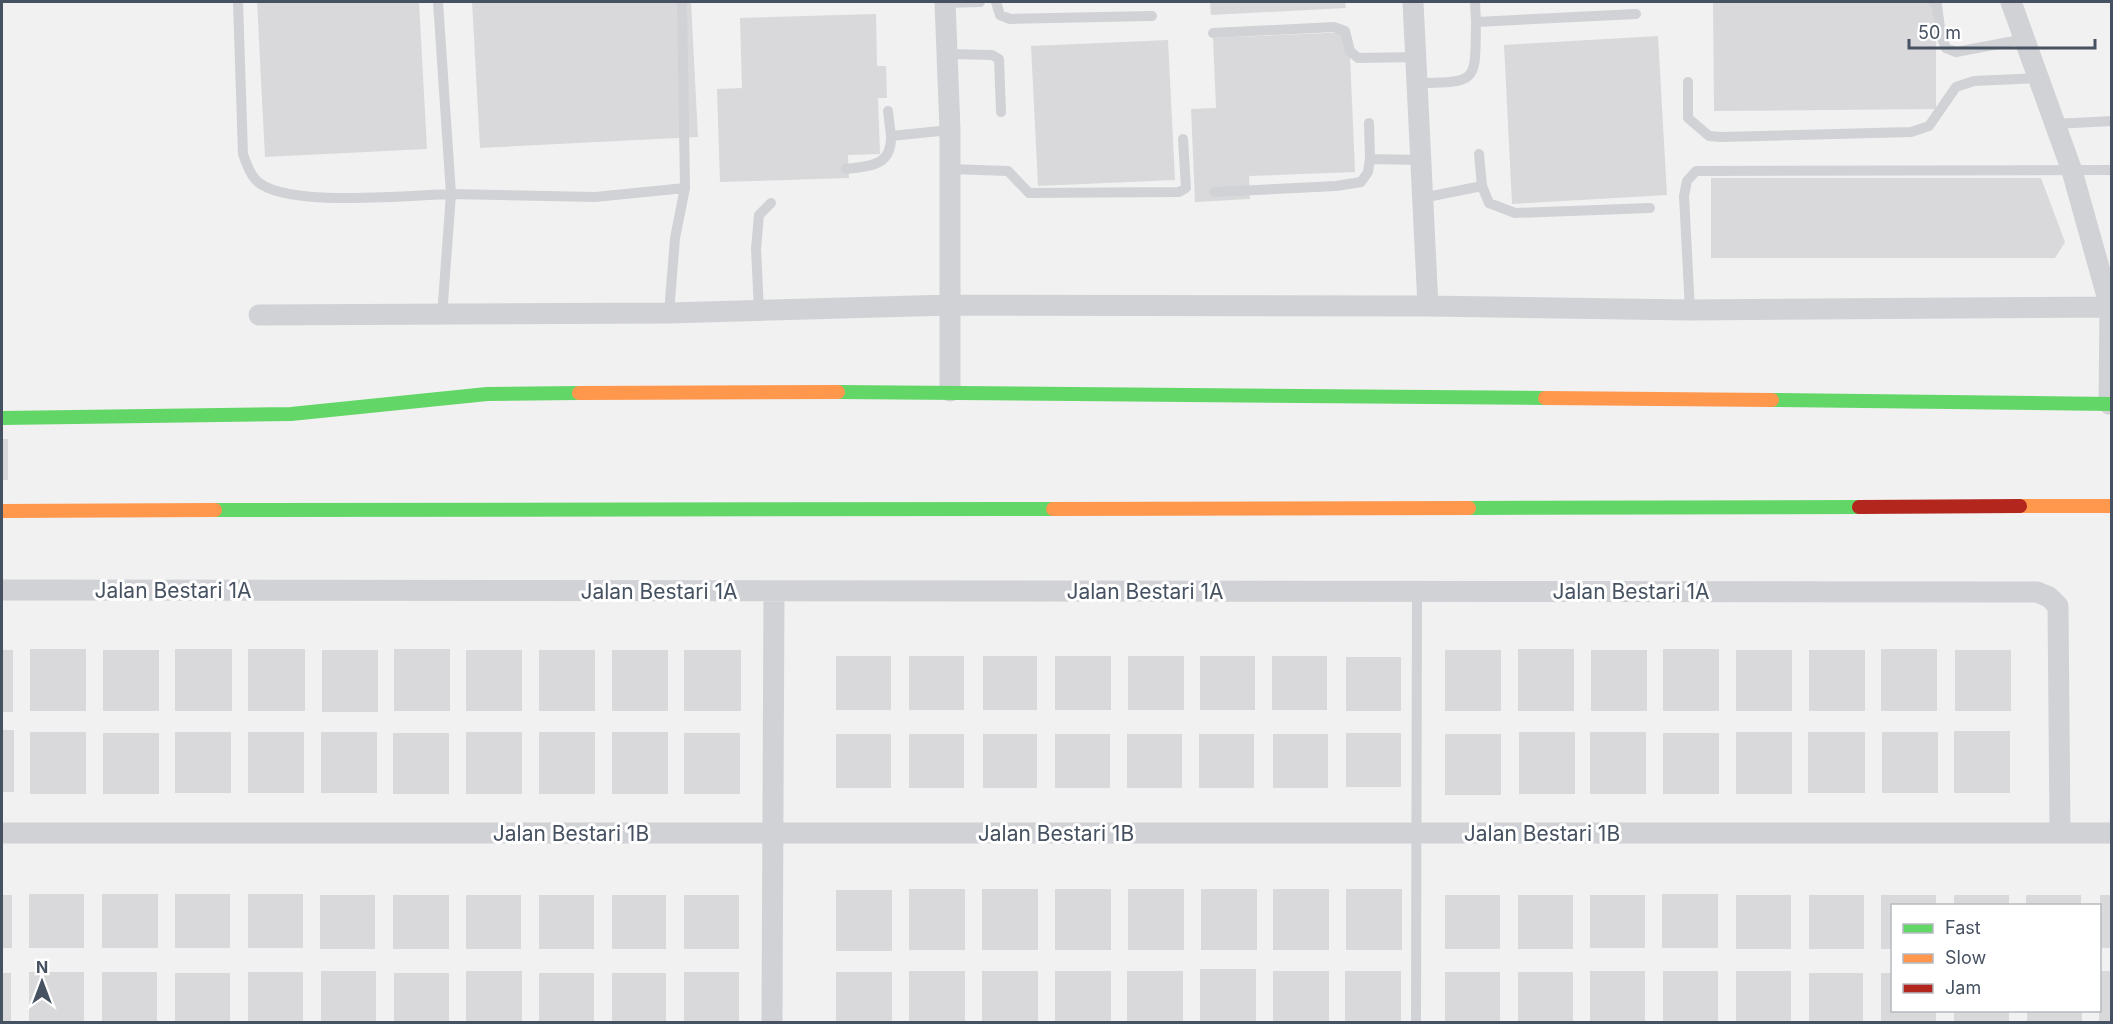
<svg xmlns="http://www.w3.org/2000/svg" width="2113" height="1024" font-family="Inter,sans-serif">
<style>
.building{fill:#d9d9db}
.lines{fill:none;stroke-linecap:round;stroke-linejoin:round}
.lane{stroke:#d0d2d5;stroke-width:10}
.street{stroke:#d0d2d5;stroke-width:21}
.fast{stroke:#63d668;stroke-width:14}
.slow{stroke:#ff974d;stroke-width:14}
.jam{stroke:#b3261e;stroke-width:14}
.labels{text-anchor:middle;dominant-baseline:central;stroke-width:6;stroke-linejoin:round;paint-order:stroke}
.street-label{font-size:21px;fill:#465161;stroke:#fff}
</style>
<rect width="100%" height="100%" fill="#f2f1f1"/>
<!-- building -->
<path class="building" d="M 257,2 L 419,2 L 427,149 L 265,157 Z
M 472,2 L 691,2 L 698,137 L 480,148 Z
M 1210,2 L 1345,2 L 1346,8 L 1211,15 Z
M 1713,2 L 1936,2 L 1936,109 L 1714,111 Z
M 876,14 L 877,66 L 886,66 L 887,98 L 878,98 L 880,154 L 848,155 L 849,178 L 720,182 L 717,89 L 742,88 L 740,18 Z
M 1349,32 L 1355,172 L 1249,176 L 1250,199 L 1195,202 L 1191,109 L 1216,108 L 1213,38 Z
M 1658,36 L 1667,195 L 1512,204 L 1504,45 Z
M 1168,40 L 1175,180 L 1038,186 L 1031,46 Z
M 1711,178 L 2041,178 L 2065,242 L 2055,258 L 1711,258 Z
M 2,439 L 8,439 L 8,480 L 2,480 Z
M 30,649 L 86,649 L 86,711 L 30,711 Z
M 175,649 L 232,649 L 232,711 L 175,711 Z
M 248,649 L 305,649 L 305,711 L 248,711 Z
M 394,649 L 450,649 L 450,711 L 394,711 Z
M 1518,649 L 1574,649 L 1574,711 L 1518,711 Z
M 1663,649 L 1719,649 L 1719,711 L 1663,711 Z
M 1881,649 L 1937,649 L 1937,711 L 1881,711 Z
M 2,650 L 13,650 L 13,712 L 2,712 Z
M 103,650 L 159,650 L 159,711 L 103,711 Z
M 322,650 L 378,650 L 378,712 L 322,712 Z
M 466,650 L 522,650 L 522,711 L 466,711 Z
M 539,650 L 595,650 L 595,711 L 539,711 Z
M 612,650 L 668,650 L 668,711 L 612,711 Z
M 684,650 L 741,650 L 741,711 L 684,711 Z
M 1445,650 L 1501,650 L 1501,711 L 1445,711 Z
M 1591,650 L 1647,650 L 1647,711 L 1591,711 Z
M 1736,650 L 1792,650 L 1792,711 L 1736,711 Z
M 1809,650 L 1865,650 L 1865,711 L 1809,711 Z
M 1955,650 L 2011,650 L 2011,711 L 1955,711 Z
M 836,656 L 891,656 L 891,710 L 836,710 Z
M 909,656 L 964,656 L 964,710 L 909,710 Z
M 983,656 L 1037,656 L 1037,710 L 983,710 Z
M 1055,656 L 1111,656 L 1111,710 L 1055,710 Z
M 1128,656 L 1184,656 L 1184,710 L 1128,710 Z
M 1200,656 L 1255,656 L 1255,710 L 1200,710 Z
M 1272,656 L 1327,656 L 1327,710 L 1272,710 Z
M 1346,657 L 1401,657 L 1401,711 L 1346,711 Z
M 2,730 L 14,730 L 14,792 L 2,792 Z
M 1954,731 L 2010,731 L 2010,793 L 1954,793 Z
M 30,732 L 86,732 L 86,794 L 30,794 Z
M 175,732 L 231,732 L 231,793 L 175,793 Z
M 248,732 L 304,732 L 304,793 L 248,793 Z
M 321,732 L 377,732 L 377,793 L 321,793 Z
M 466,732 L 522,732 L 522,794 L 466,794 Z
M 539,732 L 595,732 L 595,794 L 539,794 Z
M 612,732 L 668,732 L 668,794 L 612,794 Z
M 1519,732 L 1575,732 L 1575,794 L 1519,794 Z
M 1590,732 L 1646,732 L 1646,794 L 1590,794 Z
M 1736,732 L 1792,732 L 1792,794 L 1736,794 Z
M 1808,732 L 1865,732 L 1865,793 L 1808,793 Z
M 1882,732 L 1938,732 L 1938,793 L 1882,793 Z
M 103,733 L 159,733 L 159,794 L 103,794 Z
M 393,733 L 449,733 L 449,794 L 393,794 Z
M 684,733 L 740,733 L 740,794 L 684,794 Z
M 1346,733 L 1401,733 L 1401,787 L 1346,787 Z
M 1663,733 L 1719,733 L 1719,794 L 1663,794 Z
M 836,734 L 891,734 L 891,788 L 836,788 Z
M 909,734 L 964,734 L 964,788 L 909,788 Z
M 983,734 L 1037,734 L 1037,788 L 983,788 Z
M 1055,734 L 1110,734 L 1110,788 L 1055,788 Z
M 1127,734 L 1182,734 L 1182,788 L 1127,788 Z
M 1199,734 L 1254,734 L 1254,788 L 1199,788 Z
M 1273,734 L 1328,734 L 1328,788 L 1273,788 Z
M 1445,734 L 1501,734 L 1501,795 L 1445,795 Z
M 909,889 L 965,889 L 965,950 L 909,950 Z
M 982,889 L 1038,889 L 1038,950 L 982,950 Z
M 1055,889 L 1111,889 L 1111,950 L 1055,950 Z
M 1128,889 L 1184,889 L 1184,950 L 1128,950 Z
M 1201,889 L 1257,889 L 1257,950 L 1201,950 Z
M 1273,889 L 1329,889 L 1329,950 L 1273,950 Z
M 1346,889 L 1402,889 L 1402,950 L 1346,950 Z
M 836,890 L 892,890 L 892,951 L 836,951 Z
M 29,894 L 84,894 L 84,948 L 29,948 Z
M 102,894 L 158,894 L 158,948 L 102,948 Z
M 175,894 L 230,894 L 230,948 L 175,948 Z
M 248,894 L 303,894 L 303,948 L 248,948 Z
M 1662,894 L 1718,894 L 1718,948 L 1662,948 Z
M 2,895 L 12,895 L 12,948 L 2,948 Z
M 320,895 L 375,895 L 375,949 L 320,949 Z
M 393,895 L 449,895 L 449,949 L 393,949 Z
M 466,895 L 521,895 L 521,949 L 466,949 Z
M 539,895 L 594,895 L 594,949 L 539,949 Z
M 612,895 L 666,895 L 666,949 L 612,949 Z
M 684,895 L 739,895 L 739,949 L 684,949 Z
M 1445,895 L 1500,895 L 1500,949 L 1445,949 Z
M 1518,895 L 1573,895 L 1573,949 L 1518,949 Z
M 1590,895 L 1645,895 L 1645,948 L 1590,948 Z
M 1736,895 L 1791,895 L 1791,949 L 1736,949 Z
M 1809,895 L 1864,895 L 1864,949 L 1809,949 Z
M 1881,895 L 1936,895 L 1936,906 L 1892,906 L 1892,949 L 1881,949 Z
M 1954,895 L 2009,895 L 2009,906 L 1954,906 Z
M 2026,895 L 2081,895 L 2081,906 L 2026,906 Z
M 2100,895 L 2112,895 L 2112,948 L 2100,948 Z
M 1200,969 L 1256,969 L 1256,1022 L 1200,1022 Z
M 321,971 L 376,971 L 376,1022 L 321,1022 Z
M 466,971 L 522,971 L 522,1022 L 466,1022 Z
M 909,971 L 965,971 L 965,1022 L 909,1022 Z
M 982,971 L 1038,971 L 1038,1022 L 982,1022 Z
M 1055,971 L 1111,971 L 1111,1022 L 1055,1022 Z
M 1127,971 L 1183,971 L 1183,1022 L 1127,1022 Z
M 1273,971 L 1329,971 L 1329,1022 L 1273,1022 Z
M 1345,971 L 1401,971 L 1401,1022 L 1345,1022 Z
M 1590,971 L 1645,971 L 1645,1022 L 1590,1022 Z
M 1663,971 L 1718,971 L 1718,1022 L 1663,1022 Z
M 1736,971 L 1791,971 L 1791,1022 L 1736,1022 Z
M 2100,971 L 2112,971 L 2112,1022 L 2099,1022 Z
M 29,972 L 84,972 L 84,1022 L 29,1022 Z
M 102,972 L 157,972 L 157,1022 L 102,1022 Z
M 248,972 L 303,972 L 303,1022 L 248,1022 Z
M 684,972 L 739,972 L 739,1022 L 684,1022 Z
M 836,972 L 892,972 L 892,1022 L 836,1022 Z
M 1445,972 L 1500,972 L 1500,1022 L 1445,1022 Z
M 1518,972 L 1573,972 L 1573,1022 L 1518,1022 Z
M 2,973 L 11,973 L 11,1022 L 2,1022 Z
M 175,973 L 230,973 L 230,1022 L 175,1022 Z
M 394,973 L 449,973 L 449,1022 L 394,1022 Z
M 539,973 L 594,973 L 594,1022 L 539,1022 Z
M 612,973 L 666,973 L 666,1022 L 612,1022 Z
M 1809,973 L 1863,973 L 1863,1022 L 1809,1022 Z
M 1881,973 L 1892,973 L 1892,1010 L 1936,1010 L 1936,1022 L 1881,1022 Z
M 1954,1010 L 2009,1010 L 2009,1022 L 1954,1022 Z
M 2027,1010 L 2082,1010 L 2082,1022 L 2027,1022 Z"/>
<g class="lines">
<!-- lane -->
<path class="lane" d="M 238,2 L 243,154 C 246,163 249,172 255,179 C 280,209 411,195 451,194 L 438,2
M 682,2 L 685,188
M 996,2 L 1000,15 L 1010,19 L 1152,16
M 1475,2 L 1476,22
M 1933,2 L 1937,5 L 1941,36 L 1946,48 L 1956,52 L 2025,39
M 945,3 L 980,2
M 1213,33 L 1334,27 L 1345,31 L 1350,51 L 1358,58 L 1416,57
M 948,54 L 992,55 L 999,59 L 1001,112
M 1688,82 L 1688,118 L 1709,136 L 1721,137 L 1911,132 L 1929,126 L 1956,87 L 1974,81 L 2038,78
M 1417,83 C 1479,82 1475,83 1476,22 L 1636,14
M 888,111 L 891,136 L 950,130
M 1369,123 L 1370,159
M 2055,124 L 2112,121
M 846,169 C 870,166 892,166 891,136
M 950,169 L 1008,171 L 1029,193 L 1179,192 L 1186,188 L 1183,139
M 1482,186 L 1489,203 L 1515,213 L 1650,208
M 1214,192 L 1336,186 L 1361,182 L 1368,172 L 1370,159 L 1421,160
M 1422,198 L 1482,186 L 1479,154
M 759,310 L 756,249 L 759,215 L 771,203
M 1690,310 L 1684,196 L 1687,181 L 1696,171 L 2112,170
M 442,316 L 451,194 L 595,197 L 685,188 L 675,238 L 669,313
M 1416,1022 L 1417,591"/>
<!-- street -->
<path class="street" d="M 945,2 L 950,130 L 950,391
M 1413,2 L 1428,306
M 2011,2 L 2072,171 L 2110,307 L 2109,404
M 259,315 L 669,313 L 951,305 L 1428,306 L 1690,310 L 2112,307
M 2,590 L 2037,592 L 2049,597 L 2058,606 L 2060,833
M 2,833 L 2112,833
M 772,1022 L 774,591"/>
<!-- fast -->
<path class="fast" d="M 838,392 L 1545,398
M 1772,400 L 2112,404
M 2,418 L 291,414 L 487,394 L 579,393
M 1469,508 L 1859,507
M 215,510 L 1053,509"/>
<!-- slow -->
<path class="slow" d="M 579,393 L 838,392
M 1545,398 L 1772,400
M 2020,506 L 2112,506
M 1053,509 L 1469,508
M 2,511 L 215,510"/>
<!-- jam -->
<path class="jam" d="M 1859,507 L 2020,506"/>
</g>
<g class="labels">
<!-- street labels -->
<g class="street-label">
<text x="173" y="590">Jalan Bestari 1A</text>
<text x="659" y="591">Jalan Bestari 1A</text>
<text x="1145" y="591">Jalan Bestari 1A</text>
<text x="1631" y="591">Jalan Bestari 1A</text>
<text x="571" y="833">Jalan Bestari 1B</text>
<text x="1056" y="833">Jalan Bestari 1B</text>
<text x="1542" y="833">Jalan Bestari 1B</text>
</g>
</g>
<!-- border -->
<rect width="2113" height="1024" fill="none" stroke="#465161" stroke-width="6"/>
<!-- legend -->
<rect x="1891" y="904" width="210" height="108" fill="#ffffff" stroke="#b5b9c0" stroke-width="1.5"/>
<rect x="1903" y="924" width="30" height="9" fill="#63d668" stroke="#b5b9c0" stroke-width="1.5"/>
<text x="1945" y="934" font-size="18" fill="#465161">Fast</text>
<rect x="1903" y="954" width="30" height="9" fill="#ff974d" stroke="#b5b9c0" stroke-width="1.5"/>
<text x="1945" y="964" font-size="18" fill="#465161">Slow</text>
<rect x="1903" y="984" width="30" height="9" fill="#b3261e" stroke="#b5b9c0" stroke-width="1.5"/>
<text x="1945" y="994" font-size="18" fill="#465161">Jam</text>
<!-- north arrow -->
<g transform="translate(42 982)" stroke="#ffffff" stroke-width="4.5" paint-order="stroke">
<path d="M0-4.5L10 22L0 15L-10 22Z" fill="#465161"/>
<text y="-9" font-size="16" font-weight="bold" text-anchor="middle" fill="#465161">N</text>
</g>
<!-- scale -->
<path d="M1909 39v9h186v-9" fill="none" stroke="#465161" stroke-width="3"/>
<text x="1918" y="39" font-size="18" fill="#465161" stroke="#ffffff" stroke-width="4.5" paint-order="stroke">50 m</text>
</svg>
